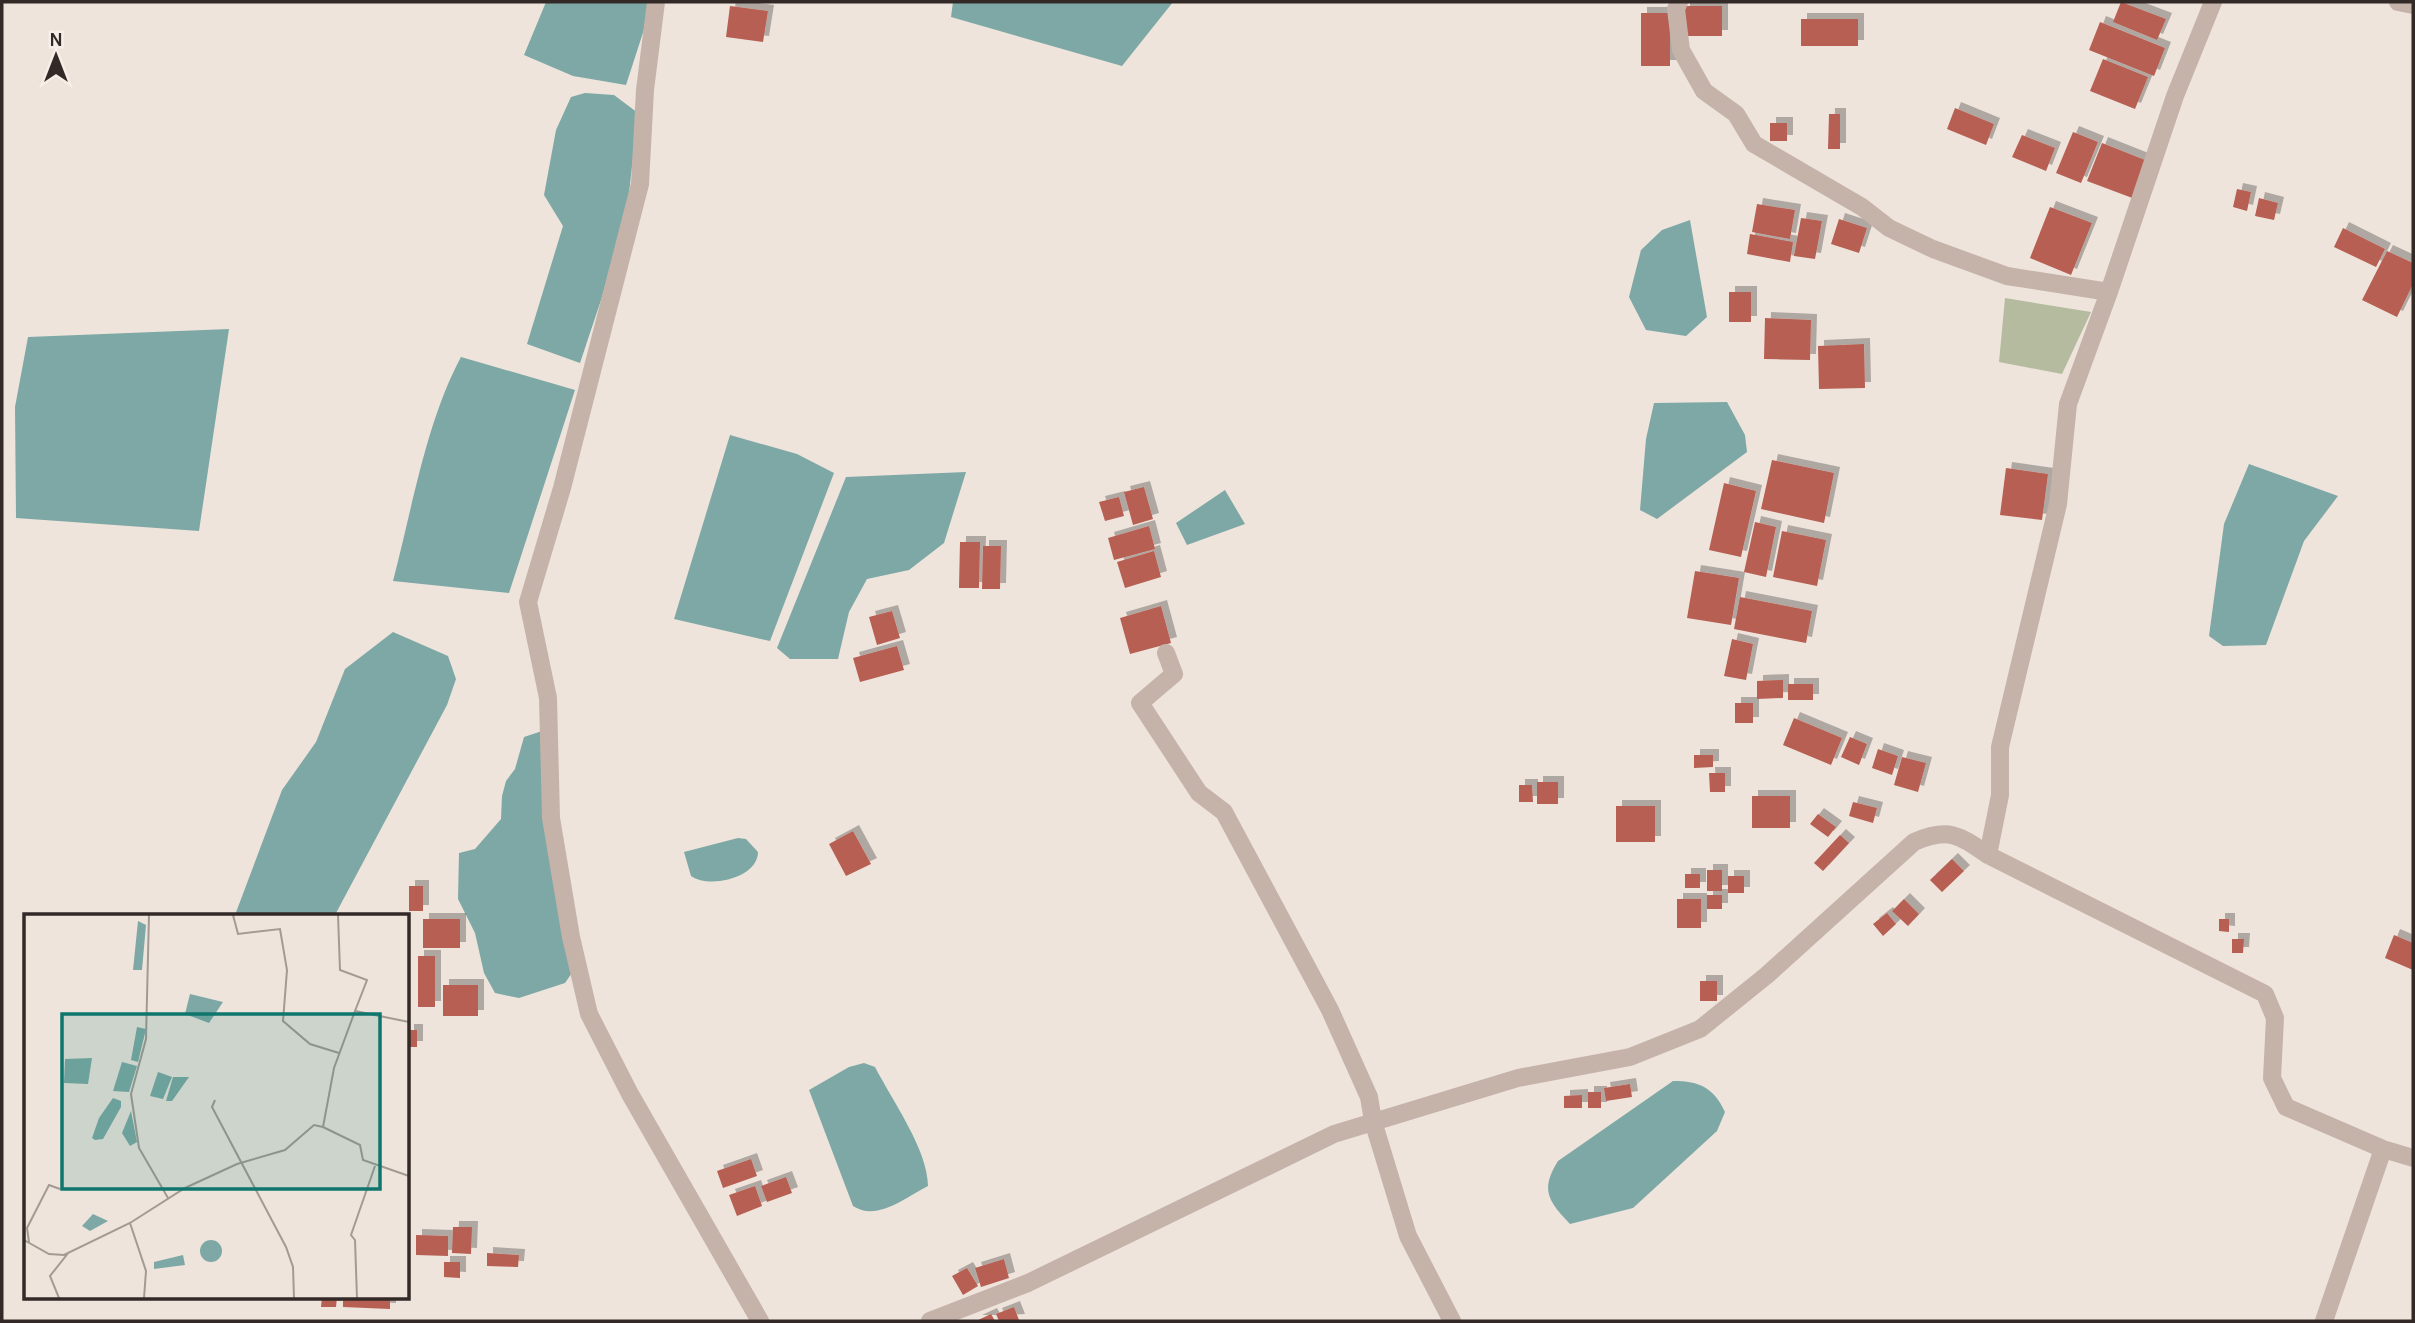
<svg xmlns="http://www.w3.org/2000/svg" width="2415" height="1323" font-family="Karla,sans-serif">
<style>
.green{fill:#b5bb9e}
.water{fill:#7ea8a5}
.building{fill:#b75f52;filter:url(#shadow)}
.lines{fill:none;stroke-linecap:round;stroke-linejoin:round}
.minor{stroke:#c5b3a9;stroke-width:18}
.inset-road{fill:none;stroke:#a39a94;stroke-width:2}
.view{fill:#0f766e;fill-opacity:0.15;stroke:#0f766e;stroke-width:3.5}
.inset-edge{fill:none;stroke:#332a28;stroke-width:3.5}
</style>
<defs>
<filter id="shadow"><feDropShadow dx="6" dy="-6" stdDeviation="0" flood-color="#0004"/></filter>
</defs>
<rect width="100%" height="100%" fill="#eee4dc"/>
<!-- green -->
<path class="green" d="M 2005,298 L 2091,312 L 2062,374 L 1999,362 Z"/>
<!-- water -->
<path class="water" d="M 546,2 L 650,2 L 651,8 L 626,85 L 573,76 L 524,55 Z
M 953,2 L 1173,2 L 1122,66 L 951,17 Z
M 585,93 L 614,95 L 638,113 L 628,202 L 608,279 L 580,363 L 527,344 L 563,226 L 544,195 L 556,130 L 571,97 Z
M 1690,220 L 1707,317 L 1686,336 L 1646,330 L 1629,297 L 1641,250 L 1662,230 Z
M 229,329 L 199,531 L 16,518 L 15,407 L 28,337 Z
M 461,357 L 575,390 L 509,593 L 393,581 C 412,509 426,422 461,357 Z
M 1727,402 L 1745,435 L 1747,452 L 1657,519 L 1640,510 L 1646,439 L 1654,403 Z
M 730,435 L 797,454 L 834,473 L 770,641 L 674,619 Z
M 2249,464 L 2338,496 L 2304,541 L 2266,645 L 2223,646 L 2209,636 L 2224,524 Z
M 966,472 L 944,543 L 909,570 L 867,579 L 849,612 L 838,659 L 790,659 L 777,648 L 846,477 Z
M 1225,490 L 1245,524 L 1187,545 L 1176,523 Z
M 393,632 L 448,656 L 456,679 L 447,705 L 335,915 L 235,915 L 282,790 L 316,742 L 345,669 Z
M 545,730 L 574,970 L 565,983 L 519,998 L 495,993 L 484,973 L 475,933 L 458,899 L 459,853 L 475,849 L 501,819 L 502,796 L 506,781 L 515,769 L 524,737 Z
M 738,838 L 746,839 L 758,852 C 758,878 709,889 691,876 L 684,852 Z
M 864,1063 L 875,1067 C 892,1100 928,1150 928,1186 C 906,1197 877,1222 853,1206 L 809,1090 L 849,1067 Z
M 1673,1081 C 1700,1081 1714,1088 1725,1112 L 1717,1131 L 1633,1208 L 1570,1224 C 1548,1201 1540,1190 1558,1161 Z"/>
<!-- building -->
<path class="building" d="M 2121,2 L 2166,19 L 2157,40 L 2113,22 Z
M 730,6 L 768,11 L 763,42 L 726,37 Z
M 1684,6 L 1722,6 L 1722,36 L 1684,36 Z
M 1641,13 L 1670,13 L 1670,66 L 1641,66 Z
M 1801,19 L 1858,19 L 1858,46 L 1801,46 Z
M 2100,22 L 2165,48 L 2154,76 L 2089,50 Z
M 2103,59 L 2148,77 L 2135,109 L 2090,91 Z
M 1955,108 L 1994,124 L 1986,145 L 1947,129 Z
M 1829,114 L 1840,114 L 1840,149 L 1828,149 Z
M 1770,123 L 1787,123 L 1787,141 L 1770,141 Z
M 2073,132 L 2098,142 L 2081,183 L 2056,173 Z
M 2022,135 L 2055,148 L 2046,171 L 2012,157 Z
M 2102,143 L 2150,162 L 2135,199 L 2087,181 Z
M 2237,189 L 2251,192 L 2247,211 L 2233,207 Z
M 2259,198 L 2278,203 L 2274,220 L 2255,216 Z
M 1757,204 L 1795,210 L 1790,239 L 1752,232 Z
M 2050,207 L 2092,223 L 2071,275 L 2030,258 Z
M 1801,218 L 1822,221 L 1815,259 L 1794,256 Z
M 1839,219 L 1867,228 L 1859,253 L 1831,244 Z
M 2343,228 L 2385,249 L 2376,267 L 2334,247 Z
M 1750,234 L 1793,242 L 1790,262 L 1747,254 Z
M 2387,251 L 2413,263 L 2413,284 L 2397,317 L 2362,300 Z
M 1729,292 L 1751,292 L 1751,322 L 1729,322 Z
M 1765,318 L 1811,320 L 1810,360 L 1764,359 Z
M 1864,344 L 1865,388 L 1819,389 L 1818,346 Z
M 1772,460 L 1834,473 L 1824,523 L 1761,509 Z
M 2006,468 L 2048,474 L 2042,520 L 2000,515 Z
M 1724,483 L 1756,491 L 1741,557 L 1709,550 Z
M 1144,487 L 1153,519 L 1133,525 L 1124,492 Z
M 1119,497 L 1124,516 L 1105,521 L 1099,502 Z
M 1755,522 L 1776,527 L 1766,577 L 1744,572 Z
M 1149,526 L 1155,549 L 1114,560 L 1108,538 Z
M 1782,531 L 1826,540 L 1817,586 L 1773,577 Z
M 960,542 L 980,542 L 979,588 L 959,588 Z
M 983,546 L 1001,546 L 1000,589 L 982,589 Z
M 1154,551 L 1161,577 L 1125,588 L 1117,562 Z
M 1695,571 L 1739,578 L 1731,625 L 1687,618 Z
M 1740,597 L 1812,611 L 1806,643 L 1734,629 Z
M 1161,606 L 1171,643 L 1130,654 L 1120,618 Z
M 892,611 L 900,638 L 877,645 L 869,617 Z
M 1732,639 L 1753,644 L 1746,680 L 1724,676 Z
M 897,646 L 904,670 L 860,682 L 853,658 Z
M 1783,680 L 1783,698 L 1757,699 L 1757,681 Z
M 1788,684 L 1813,684 L 1813,700 L 1788,700 Z
M 1735,703 L 1753,703 L 1753,723 L 1735,723 Z
M 1794,718 L 1842,738 L 1831,765 L 1783,745 Z
M 1850,737 L 1867,744 L 1859,765 L 1841,757 Z
M 1878,749 L 1898,756 L 1892,775 L 1872,768 Z
M 1694,755 L 1713,755 L 1713,767 L 1694,768 Z
M 1902,757 L 1926,763 L 1918,792 L 1894,785 Z
M 1709,773 L 1725,773 L 1725,792 L 1710,792 Z
M 1537,782 L 1558,782 L 1558,804 L 1537,804 Z
M 1519,785 L 1532,785 L 1533,802 L 1519,802 Z
M 1752,796 L 1790,796 L 1790,828 L 1752,828 Z
M 1853,802 L 1877,808 L 1873,823 L 1849,816 Z
M 1616,806 L 1655,806 L 1655,842 L 1616,842 Z
M 1818,814 L 1836,827 L 1828,837 L 1810,824 Z
M 853,831 L 871,864 L 846,876 L 829,844 Z
M 1840,835 L 1849,843 L 1823,871 L 1814,863 Z
M 1952,859 L 1964,871 L 1942,892 L 1930,880 Z
M 1707,870 L 1722,870 L 1722,891 L 1707,891 Z
M 1685,874 L 1700,874 L 1700,888 L 1685,888 Z
M 1728,876 L 1744,876 L 1744,893 L 1728,893 Z
M 409,886 L 423,886 L 423,911 L 409,911 Z
M 1707,895 L 1722,895 L 1722,909 L 1707,909 Z
M 1677,899 L 1701,899 L 1701,928 L 1677,928 Z
M 1904,899 L 1919,914 L 1908,926 L 1892,911 Z
M 1887,913 L 1896,924 L 1883,936 L 1873,924 Z
M 423,919 L 460,919 L 460,948 L 423,948 Z
M 2219,919 L 2229,919 L 2229,932 L 2219,931 Z
M 2394,935 L 2413,943 L 2413,970 L 2385,958 Z
M 2232,939 L 2244,939 L 2243,953 L 2232,953 Z
M 418,956 L 435,956 L 435,1007 L 418,1007 Z
M 1700,981 L 1717,981 L 1717,1001 L 1700,1001 Z
M 443,985 L 478,985 L 478,1016 L 443,1016 Z
M 408,1030 L 417,1030 L 417,1047 L 408,1047 Z
M 1630,1084 L 1632,1097 L 1606,1101 L 1604,1088 Z
M 1588,1092 L 1601,1092 L 1601,1108 L 1588,1108 Z
M 1582,1095 L 1582,1108 L 1564,1108 L 1564,1096 Z
M 751,1159 L 757,1176 L 723,1188 L 717,1171 Z
M 786,1177 L 792,1193 L 767,1202 L 761,1186 Z
M 755,1186 L 762,1206 L 737,1216 L 729,1195 Z
M 453,1227 L 472,1227 L 471,1254 L 452,1253 Z
M 416,1235 L 448,1236 L 448,1256 L 416,1255 Z
M 487,1253 L 519,1255 L 518,1267 L 487,1266 Z
M 1004,1259 L 1009,1278 L 981,1287 L 975,1268 Z
M 444,1262 L 460,1262 L 460,1278 L 444,1277 Z
M 967,1268 L 978,1286 L 963,1295 L 952,1276 Z
M 322,1297 L 337,1297 L 336,1307 L 321,1307 Z
M 343,1297 L 390,1297 L 390,1309 L 343,1307 Z
M 1014,1307 L 1019,1320 L 999,1321 L 996,1314 Z
M 991,1314 L 995,1321 L 976,1321 Z"/>
<g class="lines">
<!-- minor -->
<path class="minor" d="M 656,2 L 645,90 L 640,184 L 562,488 L 528,602 L 548,698 L 551,818 L 571,937 L 589,1014 L 630,1094 L 760,1321
M 1679,2 L 1676,9 L 1681,50 L 1704,91 L 1736,114 L 1754,144 L 1862,207 L 1889,228 L 1933,249 L 2007,276 L 2109,292
M 2398,2 L 2413,5
M 1166,653 L 1174,674 L 1140,703 L 1199,793 L 1224,812 L 1330,1010 L 1369,1097 L 1373,1121 L 1408,1236 L 1452,1321
M 1988,855 L 2265,994 L 2275,1018 L 2272,1078 L 2286,1107 L 2383,1149 L 2413,1158
M 930,1321 L 1028,1283 L 1334,1134 L 1518,1078 L 1630,1057 L 1700,1029 L 1767,975 L 1914,842 C 1949,827 1959,835 1988,855 L 2000,795 L 2000,747 L 2058,504 L 2068,404 L 2109,292 L 2175,96 L 2213,2
M 2324,1321 L 2383,1149"/>
</g>
<!-- overview -->
<g transform="translate(24 914)">
<rect width="385" height="385" fill="#eee4dc"/>
<path d="M 114,7 L 122,11 L 118,56 L 109,56 ZM 166,80 L 199,88 L 185,109 L 161,100 ZM 113,113 L 122,115 L 114,148 L 107,146 ZM 68,144 L 64,170 L 40,169 L 41,145 ZM 98,148 L 113,152 L 105,178 L 89,177 ZM 134,158 L 148,163 L 139,185 L 126,182 ZM 149,163 L 165,163 L 148,187 L 142,187 ZM 89,184 L 97,187 L 97,193 L 79,225 L 71,226 L 68,224 L 75,204 ZM 107,197 L 113,228 L 106,232 L 98,219 ZM 69,300 L 84,307 L 66,317 L 58,312 ZM176 337a11 11 0 1 1 22 0a11 11 0 1 1-22 0ZM 159,341 L 161,351 L 130,355 L 130,348 Z" fill="#7ea8a5"/>
<path class="inset-road" d="M 125,1 L 122,125 L 107,180 L 115,234 L 144,284M 209,1 L 214,20 L 256,15 L 263,56 L 259,107 L 286,130 L 315,139M 314,1 L 316,56 L 343,66 L 331,97M 191,186 L 188,193 L 262,333 L 269,353 L 270,384M 299,213 L 336,231 L 339,246 L 385,262M 106,309 L 122,357 L 120,384M 0,326 L 25,340 L 40,341 L 106,309 L 161,274 L 213,250 L 261,236 L 290,211 L 299,213 L 310,154 L 331,97 L 385,108M 5,328 L 3,314 L 25,271 L 36,275M 35,384 L 26,362 L 45,338M 333,384 L 331,326 L 327,321 L 351,252"/>
<path class="view" d="M 38,100 L 356,100 L 356,275 L 38,275 Z"/>
<rect width="385" height="385" class="inset-edge"/>
</g>
<!-- border -->
<rect width="2415" height="1323" fill="none" stroke="#332a28" stroke-width="7"/>
<!-- north arrow -->
<g transform="translate(56 56)" stroke="#f7eee7" stroke-width="5" paint-order="stroke">
<path d="M0-5L12 26L0 18L-12 26Z" fill="#332a28"/>
<text y="-10" font-size="19" font-weight="bold" text-anchor="middle" fill="#332a28">N</text>
</g>
</svg>
